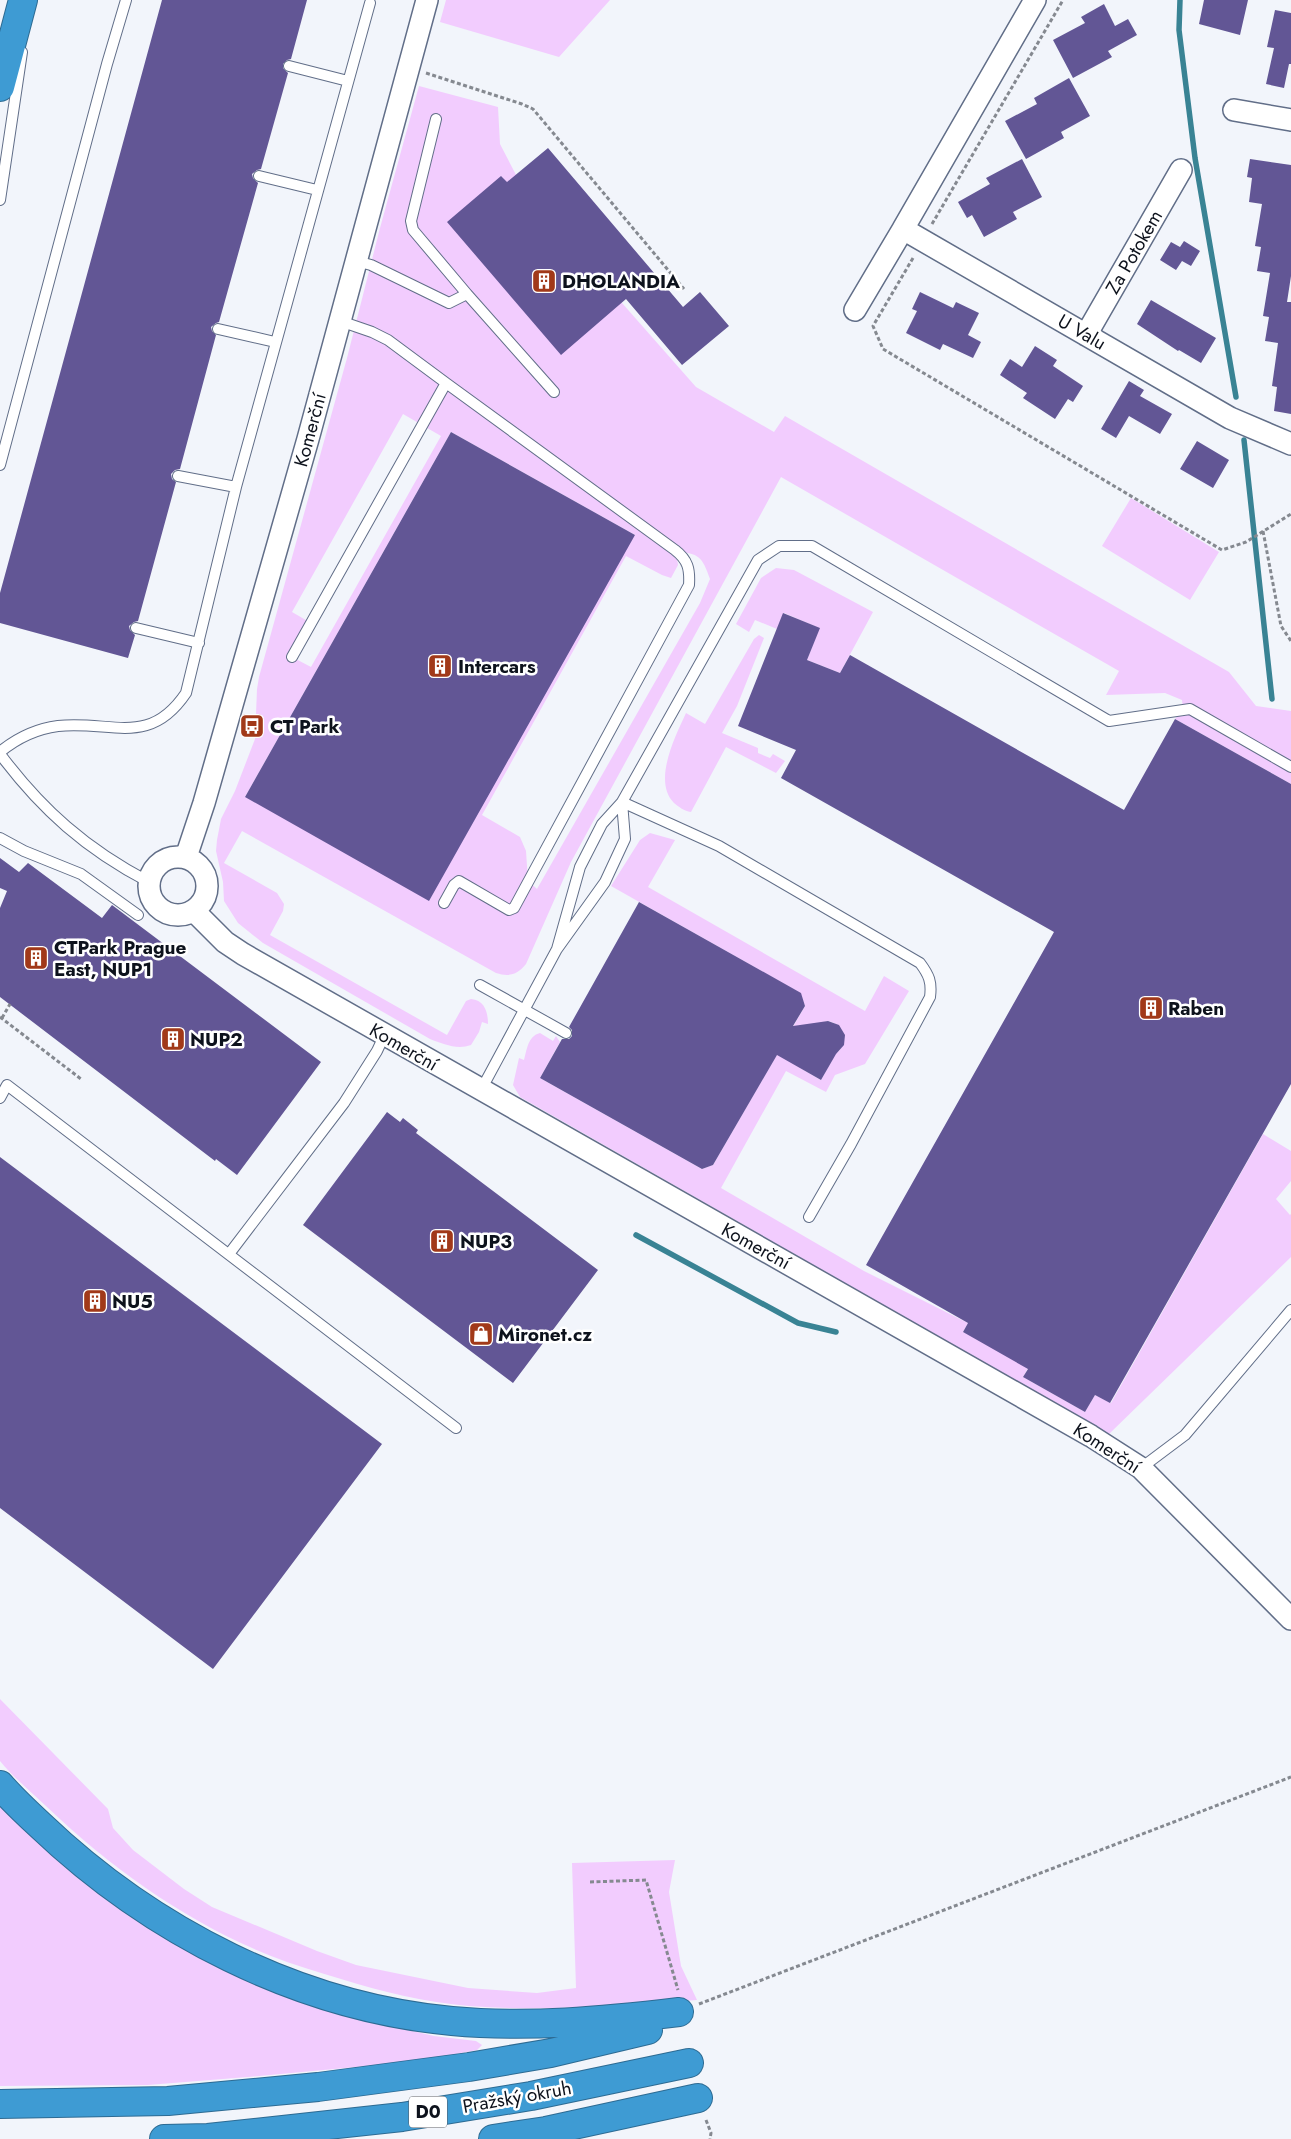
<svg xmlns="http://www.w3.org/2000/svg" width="1291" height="2139" font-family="Jost,sans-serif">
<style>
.green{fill:#f2ccfe;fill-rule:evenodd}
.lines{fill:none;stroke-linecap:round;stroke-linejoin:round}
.stream{stroke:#398394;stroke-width:5.5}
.building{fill:#625695}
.service-casing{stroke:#616e88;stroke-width:12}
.minor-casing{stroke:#616e88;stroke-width:24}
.motorway-casing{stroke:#2d6b93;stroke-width:30}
.path{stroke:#858990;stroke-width:3;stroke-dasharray:4 2.5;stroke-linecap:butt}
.service{stroke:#fff;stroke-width:10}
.minor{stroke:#fff;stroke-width:21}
.motorway{stroke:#3e9bd3;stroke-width:28}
.labels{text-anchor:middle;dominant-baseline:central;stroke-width:5;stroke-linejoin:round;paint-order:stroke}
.shield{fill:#fff;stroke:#565960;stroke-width:1}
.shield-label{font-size:18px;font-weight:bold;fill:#0d121c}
.street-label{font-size:19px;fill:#0d121c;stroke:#fff}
.poi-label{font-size:19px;font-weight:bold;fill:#0d121c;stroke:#fff;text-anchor:start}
</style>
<rect width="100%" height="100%" fill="#f2f5fb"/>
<!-- green -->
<path class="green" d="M 446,0 L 610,0 L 559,57 L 440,22 Z
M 419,86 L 498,107 L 500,144 L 526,194 L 696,387 L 774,432 L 785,416 L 1229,672 L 1256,706 L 1291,711 L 1291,784 L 1175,719 L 1183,710 L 1182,700 L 1165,693 L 1106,695 L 1119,671 L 781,477 L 571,862 L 526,964 C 517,975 509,977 496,973 L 242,831 L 224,863 L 277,893 L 284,904 L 283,911 L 270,935 L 447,1035 L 466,1001 L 471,999 C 485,1000 488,1013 488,1024 L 482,1022 L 479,1032 L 471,1045 C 457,1050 443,1044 430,1039 L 263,943 L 238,923 L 224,901 L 223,882 L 216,851 L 217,840 L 221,819 L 235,791 L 255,739 L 257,689 L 259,677 L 347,358 L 380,228 ZM 403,414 L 441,436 L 311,667 L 292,657 L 311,623 L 292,612 ZM 451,432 L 635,535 L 245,797 ZM 676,551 C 699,554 702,556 710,579 L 700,603 L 537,889 L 528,881 L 526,851 L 520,837 L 482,815 L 626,556 L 662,575 L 671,578 L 678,565 Z
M 1131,498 L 1219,552 L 1190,600 L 1102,546 Z
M 776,568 L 794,570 L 873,612 L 840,673 L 807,660 L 819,628 L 784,613 L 777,629 L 755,620 L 749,632 L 736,624 L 761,578 Z
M 759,635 L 764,638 L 737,706 L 722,733 L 758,748 L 758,753 L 770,758 L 773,754 L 785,761 L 776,773 L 726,747 L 691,812 C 684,811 679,807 674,803 C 652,781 676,735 686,713 L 705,724 L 754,639 Z
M 650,833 L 675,840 L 648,887 L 865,1011 L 884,976 L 909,991 L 865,1064 L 835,1075 L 826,1092 L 786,1071 L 721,1188 L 864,1271 L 968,1323 L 963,1332 L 1033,1359 L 1023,1377 L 1085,1412 L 1095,1395 L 1111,1403 L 1263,1134 L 1291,1151 L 1291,1181 L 1276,1199 L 1290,1215 L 1291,1214 L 1291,1257 L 1109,1434 L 520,1097 L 513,1085 L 519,1058 L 524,1060 C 527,1049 528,1036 540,1033 L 553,1041 L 556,1036 L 560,1042 L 540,1078 L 702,1169 L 713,1165 L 805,1006 L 800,993 L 611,886 L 640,840 ZM 828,1021 C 848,1025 850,1048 831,1056 L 832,1060 L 821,1080 L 800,1068 L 812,1048 L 816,1024 Z
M 0,1699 L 108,1809 L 113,1828 L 133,1850 L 184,1889 L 212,1907 L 317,1951 L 356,1965 L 468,1988 L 537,1993 L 576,1988 L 572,1863 L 675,1860 L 669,1892 L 681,1966 L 697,2000 C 621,2005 546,2012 469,2006 C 425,2002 383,1992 341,1979 C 318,1972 294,1965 271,1956 C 188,1923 112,1869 47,1807 C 31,1792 14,1778 0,1761 Z
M 0,1804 L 61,1861 L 114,1905 L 156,1931 L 344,2015 L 434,2036 L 476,2041 L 482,2045 L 477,2050 L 420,2061 L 248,2077 L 148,2085 L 0,2086 Z"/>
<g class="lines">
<!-- stream -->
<path class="stream" d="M 1180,0 L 1179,30 L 1195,158 L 1236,397
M 1244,440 L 1272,699
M 636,1235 L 798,1323 L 836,1332"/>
</g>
<!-- building -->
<path class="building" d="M 162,0 L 307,0 L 291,59 L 287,60 L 283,64 L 283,68 L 288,73 L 261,169 L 257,170 L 252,174 L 253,178 L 258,183 L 219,322 L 216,323 L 211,327 L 212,331 L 216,335 L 180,469 L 175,470 L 171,474 L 172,479 L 176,482 L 138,621 L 134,622 L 129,626 L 130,630 L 135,635 L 128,658 L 0,623 L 0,593 Z
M 1204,0 L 1248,0 L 1240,35 L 1199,24 Z
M 1104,4 L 1115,26 L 1128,19 L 1137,35 L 1108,51 L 1112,57 L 1073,78 L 1053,40 L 1085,23 L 1081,17 Z
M 1275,10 L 1291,13 L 1291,64 L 1289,64 L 1284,88 L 1266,84 L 1274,48 L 1267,47 Z
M 1069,78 L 1090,116 L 1061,132 L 1064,138 L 1026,159 L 1005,121 L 1037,104 L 1034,98 Z
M 548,148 L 683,307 L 700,292 L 729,326 L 682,365 L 626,299 L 561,355 L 447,222 L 501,176 L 507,182 Z
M 1022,159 L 1042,197 L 1013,212 L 1017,219 L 984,237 L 972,215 L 967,218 L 958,202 L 990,184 L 986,178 Z
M 1250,159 L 1291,165 L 1291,276 L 1287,302 L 1291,302 L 1291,414 L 1274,411 L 1277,387 L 1272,386 L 1278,343 L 1265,341 L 1269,317 L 1263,316 L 1270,273 L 1257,271 L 1261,247 L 1255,246 L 1262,204 L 1249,202 L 1252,178 L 1247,177 Z
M 1184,241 L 1200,251 L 1191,266 L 1182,261 L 1176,270 L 1160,260 L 1171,242 L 1180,247 Z
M 920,292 L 953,308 L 956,302 L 979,313 L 968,335 L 981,342 L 973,358 L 943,344 L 940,350 L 906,333 L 917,311 L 912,309 Z
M 1151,300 L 1216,338 L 1201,363 L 1179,350 L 1178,351 L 1137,324 Z
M 1035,346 L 1057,360 L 1053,366 L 1083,386 L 1073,402 L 1068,399 L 1055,419 L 1023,398 L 1027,393 L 1000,375 L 1010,359 L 1022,367 Z
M 1129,381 L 1144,390 L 1140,396 L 1172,414 L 1160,434 L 1129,416 L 1116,438 L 1101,429 Z
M 451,432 L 635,535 L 429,901 L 245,797 Z
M 1197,441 L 1229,460 L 1213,488 L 1180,469 Z
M 783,613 L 820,628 L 807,660 L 840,673 L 850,655 L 1124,810 L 1175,719 L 1291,784 L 1291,1084 L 1110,1403 L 1095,1395 L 1085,1412 L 1023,1377 L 1028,1369 L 963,1332 L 968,1323 L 866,1265 L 1054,932 L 781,778 L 796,750 L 738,726 Z
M 0,858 L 19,872 L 28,863 L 102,918 L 112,905 L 321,1062 L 237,1175 L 216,1159 L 215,1161 L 0,997 L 0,908 L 7,891 L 0,888 Z
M 639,902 L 801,993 L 805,1006 L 793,1026 L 828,1021 L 839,1025 L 845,1035 L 844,1045 L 836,1054 L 821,1080 L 777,1055 L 713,1165 L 702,1169 L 540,1078 L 562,1039 L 569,1039 L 572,1036 L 572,1030 L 569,1027 Z
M 387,1112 L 400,1122 L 403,1118 L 418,1130 L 416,1133 L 598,1270 L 513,1383 L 303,1225 Z
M 0,1157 L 382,1444 L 213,1669 L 0,1508 Z"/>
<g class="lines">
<defs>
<path id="service" d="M 289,66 L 348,81
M 436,119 L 411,221 L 413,230 L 467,294
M 259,176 L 317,190
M 0,200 L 22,52
M 356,261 L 371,265 L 449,303 L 467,294 L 554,392
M 340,321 L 372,332 L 388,340 L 446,383
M 218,329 L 275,342
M 0,465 L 107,64 L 126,0
M 178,476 L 236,487
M 136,628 L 199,643
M 292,657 L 446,383 L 675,550 C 688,560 690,569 689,585 L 514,908 L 509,910 L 459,881 L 454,885 L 444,903
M 0,752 C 17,738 35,729 58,726 C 111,720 149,748 186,693 L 236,487 L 370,3
M 0,754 C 42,810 86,849 149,882
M 622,802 L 719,846 L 920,963 C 929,975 932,982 930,997 L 851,1144 L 809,1217
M 0,838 L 24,851 L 81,874 L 138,915
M 557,949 L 580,867 L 602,824 L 622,802 L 758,560 L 779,546 L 812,546 L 1109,721 L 1190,709 L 1291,767
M 480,985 L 566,1033
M 481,1090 L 557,949 L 605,882 L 625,839 L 622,802
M 0,1098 L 7,1085 L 456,1428
M 229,1254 L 344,1103 L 377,1051 L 384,1036
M 1141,1468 L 1185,1435 L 1291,1310"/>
<path id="minor" d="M 1035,0 L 903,229 L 1230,418 L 1291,444
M 1234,110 L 1291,120
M 855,310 L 903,229
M 1086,335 L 1181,170
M149 886a29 29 0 1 1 58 0a29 29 0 1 1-58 0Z
M 186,857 L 204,803 L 308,439 L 427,0
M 194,911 L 225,942 L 243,954 L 1091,1436 L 1141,1468 L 1291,1619"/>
<path id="motorway" d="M 0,87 L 23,0
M 0,1785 C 12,1799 26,1812 40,1825 C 151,1931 299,2007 452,2021 C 527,2028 604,2021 679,2012
M 0,2104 L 168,2101 L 318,2087 L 469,2067 L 551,2053 L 648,2030
M 164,2139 L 208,2138 L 402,2117 L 531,2096 L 689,2063
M 493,2139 L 546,2131 L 698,2098"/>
</defs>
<!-- service casing -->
<use href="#service" class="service-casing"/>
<!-- minor casing -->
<use href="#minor" class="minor-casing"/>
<!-- motorway casing -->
<use href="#motorway" class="motorway-casing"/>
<!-- path -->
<path class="path" d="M 426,73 L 522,104 L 533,109 L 684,289
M 932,224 L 1063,0
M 913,258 L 873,326 L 883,349 L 1222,550 L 1246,542 L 1291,514
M 1263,531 L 1281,626 L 1291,641
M 0,1017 L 81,1079
M 2,1018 L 10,1004
M 590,1882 L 646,1880 L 678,1990
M 699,2004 L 1291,1777
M 706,2120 L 711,2133 L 710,2139"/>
<!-- service -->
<use href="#service" class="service"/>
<!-- minor -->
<use href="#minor" class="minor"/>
<!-- motorway -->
<use href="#motorway" class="motorway"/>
</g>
<!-- icons -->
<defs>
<symbol id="building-square" viewBox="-11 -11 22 22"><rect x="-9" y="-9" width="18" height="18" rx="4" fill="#a13919" stroke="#fff"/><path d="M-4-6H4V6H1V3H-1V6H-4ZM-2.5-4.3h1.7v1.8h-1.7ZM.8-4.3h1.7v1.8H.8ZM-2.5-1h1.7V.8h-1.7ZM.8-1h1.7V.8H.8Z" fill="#fff"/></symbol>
<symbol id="bus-square" viewBox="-11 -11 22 22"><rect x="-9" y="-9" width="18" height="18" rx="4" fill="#a13919" stroke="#fff"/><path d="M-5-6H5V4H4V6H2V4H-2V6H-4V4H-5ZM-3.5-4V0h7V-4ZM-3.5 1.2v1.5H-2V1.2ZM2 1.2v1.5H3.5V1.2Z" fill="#fff"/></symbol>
<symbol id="shop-square" viewBox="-11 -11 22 22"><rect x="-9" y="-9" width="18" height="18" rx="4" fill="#a13919" stroke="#fff"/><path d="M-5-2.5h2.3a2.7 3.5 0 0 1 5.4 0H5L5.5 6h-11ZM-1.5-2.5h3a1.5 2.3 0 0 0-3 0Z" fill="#fff"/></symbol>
</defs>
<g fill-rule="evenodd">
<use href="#building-square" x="530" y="267" width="28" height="28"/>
<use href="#building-square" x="426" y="652" width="28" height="28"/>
<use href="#bus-square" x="238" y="712" width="28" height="28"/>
<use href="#building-square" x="22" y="944" width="28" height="28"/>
<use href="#building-square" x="1137" y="994" width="28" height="28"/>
<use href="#building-square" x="159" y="1025" width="28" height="28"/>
<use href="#building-square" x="428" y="1227" width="28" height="28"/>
<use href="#building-square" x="81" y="1287" width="28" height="28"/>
<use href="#shop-square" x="467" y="1320" width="28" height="28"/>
</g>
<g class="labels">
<!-- shield labels -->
<rect class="shield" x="409" y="2096.5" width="38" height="31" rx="4"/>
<g class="shield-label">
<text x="428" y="2112">D0</text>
</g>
<!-- street labels -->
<g class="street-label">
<text transform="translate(1134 252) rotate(-60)">Za Potokem</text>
<text transform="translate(1082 332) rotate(30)">U Valu</text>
<text transform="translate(310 430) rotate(-75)">Komerční</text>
<text transform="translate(404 1047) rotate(30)">Komerční</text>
<text transform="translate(756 1246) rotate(29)">Komerční</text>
<text transform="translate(1107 1448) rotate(33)">Komerční</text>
<text transform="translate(517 2097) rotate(-10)">Pražský okruh</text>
</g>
<!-- poi labels -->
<g class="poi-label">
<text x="562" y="281">DHOLANDIA</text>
<text x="458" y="666">Intercars</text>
<text x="270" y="726">CT Park</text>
<text x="54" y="947">CTPark Prague<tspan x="54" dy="22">East, NUP1</tspan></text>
<text x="1168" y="1008">Raben</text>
<text x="190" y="1039">NUP2</text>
<text x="460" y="1241">NUP3</text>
<text x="112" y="1301">NU5</text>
<text x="498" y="1334">Mironet.cz</text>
</g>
</g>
</svg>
